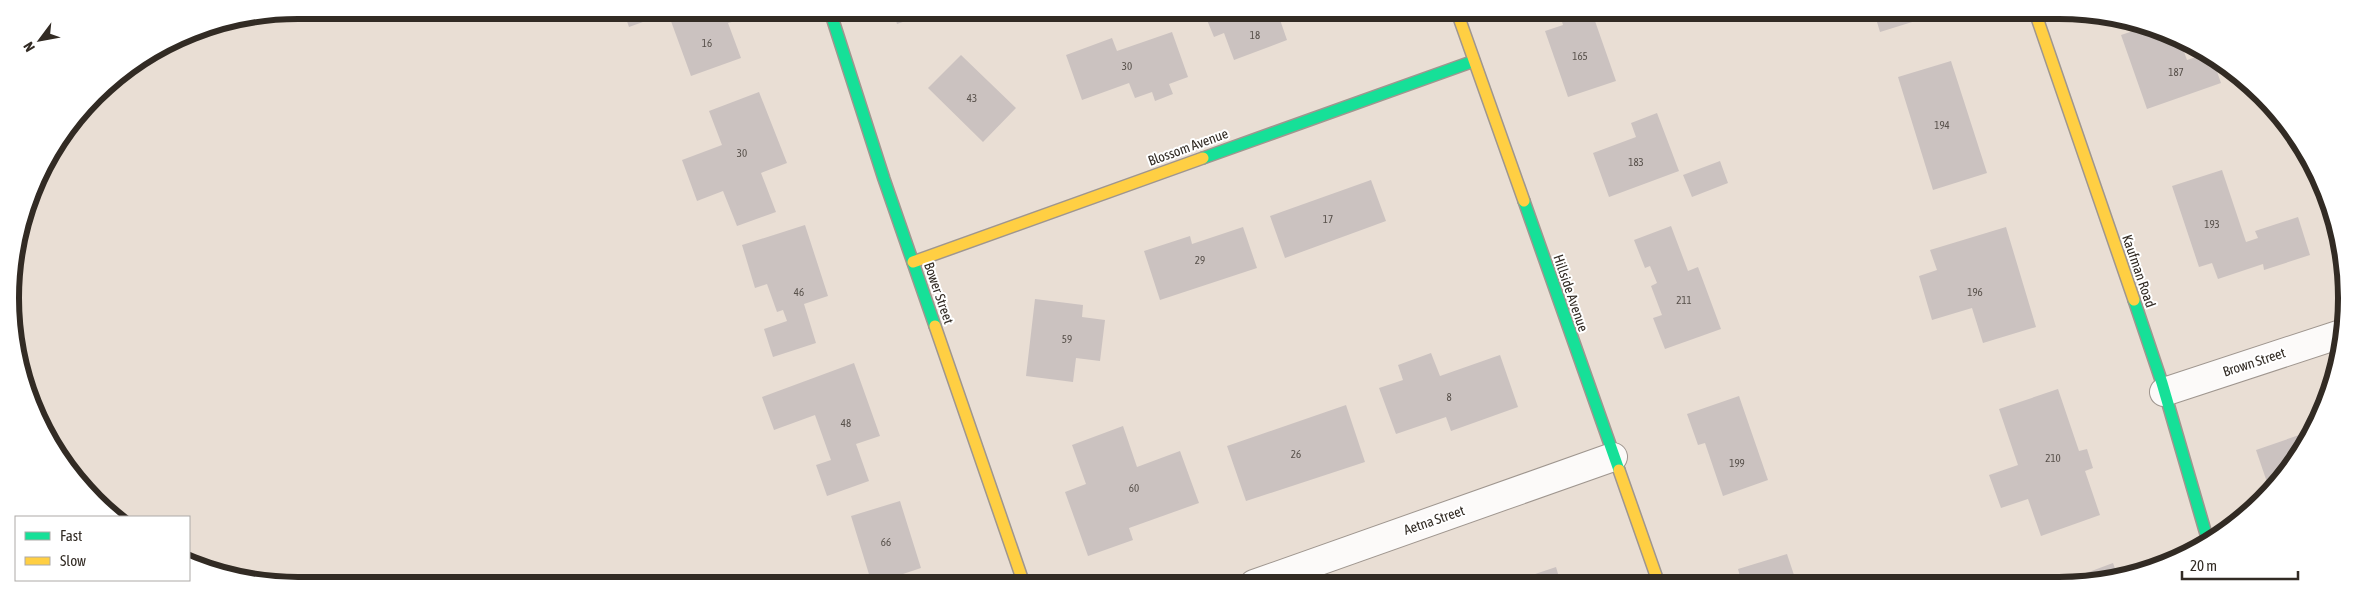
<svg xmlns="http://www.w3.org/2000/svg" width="2357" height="596" font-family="'Asap Condensed',sans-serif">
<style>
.building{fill:#cbc2c0}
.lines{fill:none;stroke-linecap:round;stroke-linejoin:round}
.street-casing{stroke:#9f968f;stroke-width:30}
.fast-casing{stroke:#9f968f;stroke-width:14}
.slow-casing{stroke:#9f968f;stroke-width:14}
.street{stroke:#fcfaf9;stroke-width:28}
.fast{stroke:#16e098;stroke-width:11}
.slow{stroke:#ffcf43;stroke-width:11}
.labels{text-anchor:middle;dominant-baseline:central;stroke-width:4;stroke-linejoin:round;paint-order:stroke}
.number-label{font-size:11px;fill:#58514b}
.street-label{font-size:14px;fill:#322b24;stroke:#fff}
.rim{fill:none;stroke:#322b24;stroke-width:6}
</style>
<rect width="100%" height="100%" fill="#e9ded4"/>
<!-- building -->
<path class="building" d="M 623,10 L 731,11 L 735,21 L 728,23 L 741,58 L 691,76 L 668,13 L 629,27 Z
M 893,11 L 934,11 L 897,24 Z
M 1232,11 L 1277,11 L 1287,40 L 1234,60 L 1224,33 L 1214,37 L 1207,20 Z
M 1326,11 L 1359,11 L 1360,12 L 1329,22 Z
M 1559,12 L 1609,12 L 1610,15 L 1595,21 L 1616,81 L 1568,97 L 1545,31 L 1563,25 Z
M 1874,12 L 1937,12 L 1938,14 L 1880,32 Z
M 2142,28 L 2180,41 L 2187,60 L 2208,53 L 2212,57 L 2221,83 L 2147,109 L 2121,35 Z
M 1172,32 L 1188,77 L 1169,84 L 1173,94 L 1155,101 L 1152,92 L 1135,98 L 1129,83 L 1082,100 L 1066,55 L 1112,38 L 1117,51 Z
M 961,55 L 1016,108 L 983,142 L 928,88 Z
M 1951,61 L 1987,173 L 1933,190 L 1898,77 Z
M 759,92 L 787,163 L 761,173 L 776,212 L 737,226 L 723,191 L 697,201 L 682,160 L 722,145 L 709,111 Z
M 1657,113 L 1679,171 L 1609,197 L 1593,153 L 1636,137 L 1631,123 Z
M 1720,161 L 1728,183 L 1692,197 L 1683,175 Z
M 2222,170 L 2246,242 L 2258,238 L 2255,231 L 2298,217 L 2310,255 L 2264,270 L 2263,264 L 2218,279 L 2212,263 L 2199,267 L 2172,186 Z
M 1371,180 L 1386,221 L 1285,258 L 1270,216 Z
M 805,225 L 828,296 L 804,304 L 816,343 L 773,357 L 764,329 L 787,321 L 783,310 L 777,312 L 767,284 L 755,288 L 742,245 Z
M 1671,226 L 1688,271 L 1698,267 L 1721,329 L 1665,349 L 1653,318 L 1662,315 L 1651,286 L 1657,283 L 1650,266 L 1645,268 L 1634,240 Z
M 1243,227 L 1257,268 L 1160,300 L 1144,251 L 1190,236 L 1192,244 Z
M 2006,227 L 2036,327 L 1983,343 L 1972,308 L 1932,320 L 1919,276 L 1937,270 L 1930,250 Z
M 1035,299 L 1083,305 L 1082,317 L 1105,320 L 1100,361 L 1076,358 L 1073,382 L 1026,376 Z
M 1431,353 L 1440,376 L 1500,355 L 1518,407 L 1451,431 L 1446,417 L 1396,434 L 1379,388 L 1403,380 L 1398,365 Z
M 854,363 L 880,436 L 856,444 L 869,481 L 827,496 L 816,465 L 831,460 L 815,415 L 774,430 L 762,397 Z
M 2058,389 L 2079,451 L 2087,449 L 2093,468 L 2085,471 L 2100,515 L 2041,536 L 2028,499 L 2001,508 L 1989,475 L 2018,465 L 1999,409 Z
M 1739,396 L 1768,480 L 1723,496 L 1705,443 L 1698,445 L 1687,414 Z
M 1346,405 L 1365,462 L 1246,501 L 1227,446 Z
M 1123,426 L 1137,467 L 1180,451 L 1199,503 L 1129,528 L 1133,540 L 1088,556 L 1065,492 L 1086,484 L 1072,445 Z
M 2305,433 L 2307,439 L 2270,491 L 2256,450 Z
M 900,501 L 921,568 L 903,574 L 906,584 L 872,584 L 851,516 Z
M 1787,554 L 1797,584 L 1742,584 L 1738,569 Z
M 2113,563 L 2118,577 L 2096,584 L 2062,584 L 2062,582 Z
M 1556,567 L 1561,584 L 1509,584 L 1508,583 Z"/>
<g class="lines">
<defs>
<path id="street" d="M 2164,392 L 2344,333
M 1254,584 L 1613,457"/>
<path id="fast" d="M 830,11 L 884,179 L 935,326
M 1203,158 L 1474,61
M 1524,201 L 1619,470
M 2134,300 L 2162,383 L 2208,541"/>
<path id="slow" d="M 1457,12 L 1524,201
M 2035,12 L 2134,300
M 913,262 L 1203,158
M 935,326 L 1024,584
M 1619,470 L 1659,584"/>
</defs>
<!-- street casing -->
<use href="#street" class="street-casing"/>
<!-- fast casing -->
<use href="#fast" class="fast-casing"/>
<!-- slow casing -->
<use href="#slow" class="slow-casing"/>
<!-- street -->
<use href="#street" class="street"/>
<!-- fast -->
<use href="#fast" class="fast"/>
<!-- slow -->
<use href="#slow" class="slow"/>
</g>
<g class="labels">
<!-- number labels -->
<g class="number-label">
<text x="1255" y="35">18</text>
<text x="707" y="43">16</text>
<text x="1580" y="56">165</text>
<text x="1127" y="66">30</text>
<text x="2176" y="72">187</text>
<text x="972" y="98">43</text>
<text x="1942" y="125">194</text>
<text x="742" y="153">30</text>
<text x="1636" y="162">183</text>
<text x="1328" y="219">17</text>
<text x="2212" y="224">193</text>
<text x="1200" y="260">29</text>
<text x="799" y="292">46</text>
<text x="1975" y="292">196</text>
<text x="1684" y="300">211</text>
<text x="1067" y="339">59</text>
<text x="1449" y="397">8</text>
<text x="846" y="423">48</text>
<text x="1296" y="454">26</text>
<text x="2053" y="458">210</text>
<text x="1737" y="463">199</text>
<text x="1134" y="488">60</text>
<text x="886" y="542">66</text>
</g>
<!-- street labels -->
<g class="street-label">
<text transform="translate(1188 147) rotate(-20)">Blossom Avenue</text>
<text transform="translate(2139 271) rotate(71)">Kaufman Road</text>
<text transform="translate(939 293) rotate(71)">Bower Street</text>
<text transform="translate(1571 293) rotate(71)">Hillside Avenue</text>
<text transform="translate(2254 362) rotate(-18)">Brown Street</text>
<text transform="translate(1434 520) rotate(-19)">Aetna Street</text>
</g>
</g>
<!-- crop -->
<path d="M0 0H2357V596H0ZM298 19H2059A279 279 0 0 1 2338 298V298A279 279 0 0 1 2059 577H298A279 279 0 0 1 19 298V298A279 279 0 0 1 298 19Z" fill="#fff" fill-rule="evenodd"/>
<path class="rim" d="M298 19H2059A279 279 0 0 1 2338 298V298A279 279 0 0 1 2059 577H298A279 279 0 0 1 19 298V298A279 279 0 0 1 298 19Z"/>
<!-- legend -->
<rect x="15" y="516" width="175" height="65" fill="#ffffff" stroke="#adaaa7"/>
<rect x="25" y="532" width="25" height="8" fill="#16e098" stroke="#adaaa7"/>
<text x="60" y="541" font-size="15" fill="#322b24">Fast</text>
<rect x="25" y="557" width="25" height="8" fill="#ffcf43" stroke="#adaaa7"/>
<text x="60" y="566" font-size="15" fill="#322b24">Slow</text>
<!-- north arrow -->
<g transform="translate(40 40) rotate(238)" stroke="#ffffff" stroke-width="4" paint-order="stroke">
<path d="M0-4L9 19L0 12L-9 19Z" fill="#322b24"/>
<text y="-8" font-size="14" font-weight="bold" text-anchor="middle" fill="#322b24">N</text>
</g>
<!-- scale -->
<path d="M2182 571v8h116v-8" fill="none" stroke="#322b24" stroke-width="2.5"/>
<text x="2190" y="571" font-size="15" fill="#322b24" stroke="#ffffff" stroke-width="4" paint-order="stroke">20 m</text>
</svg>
